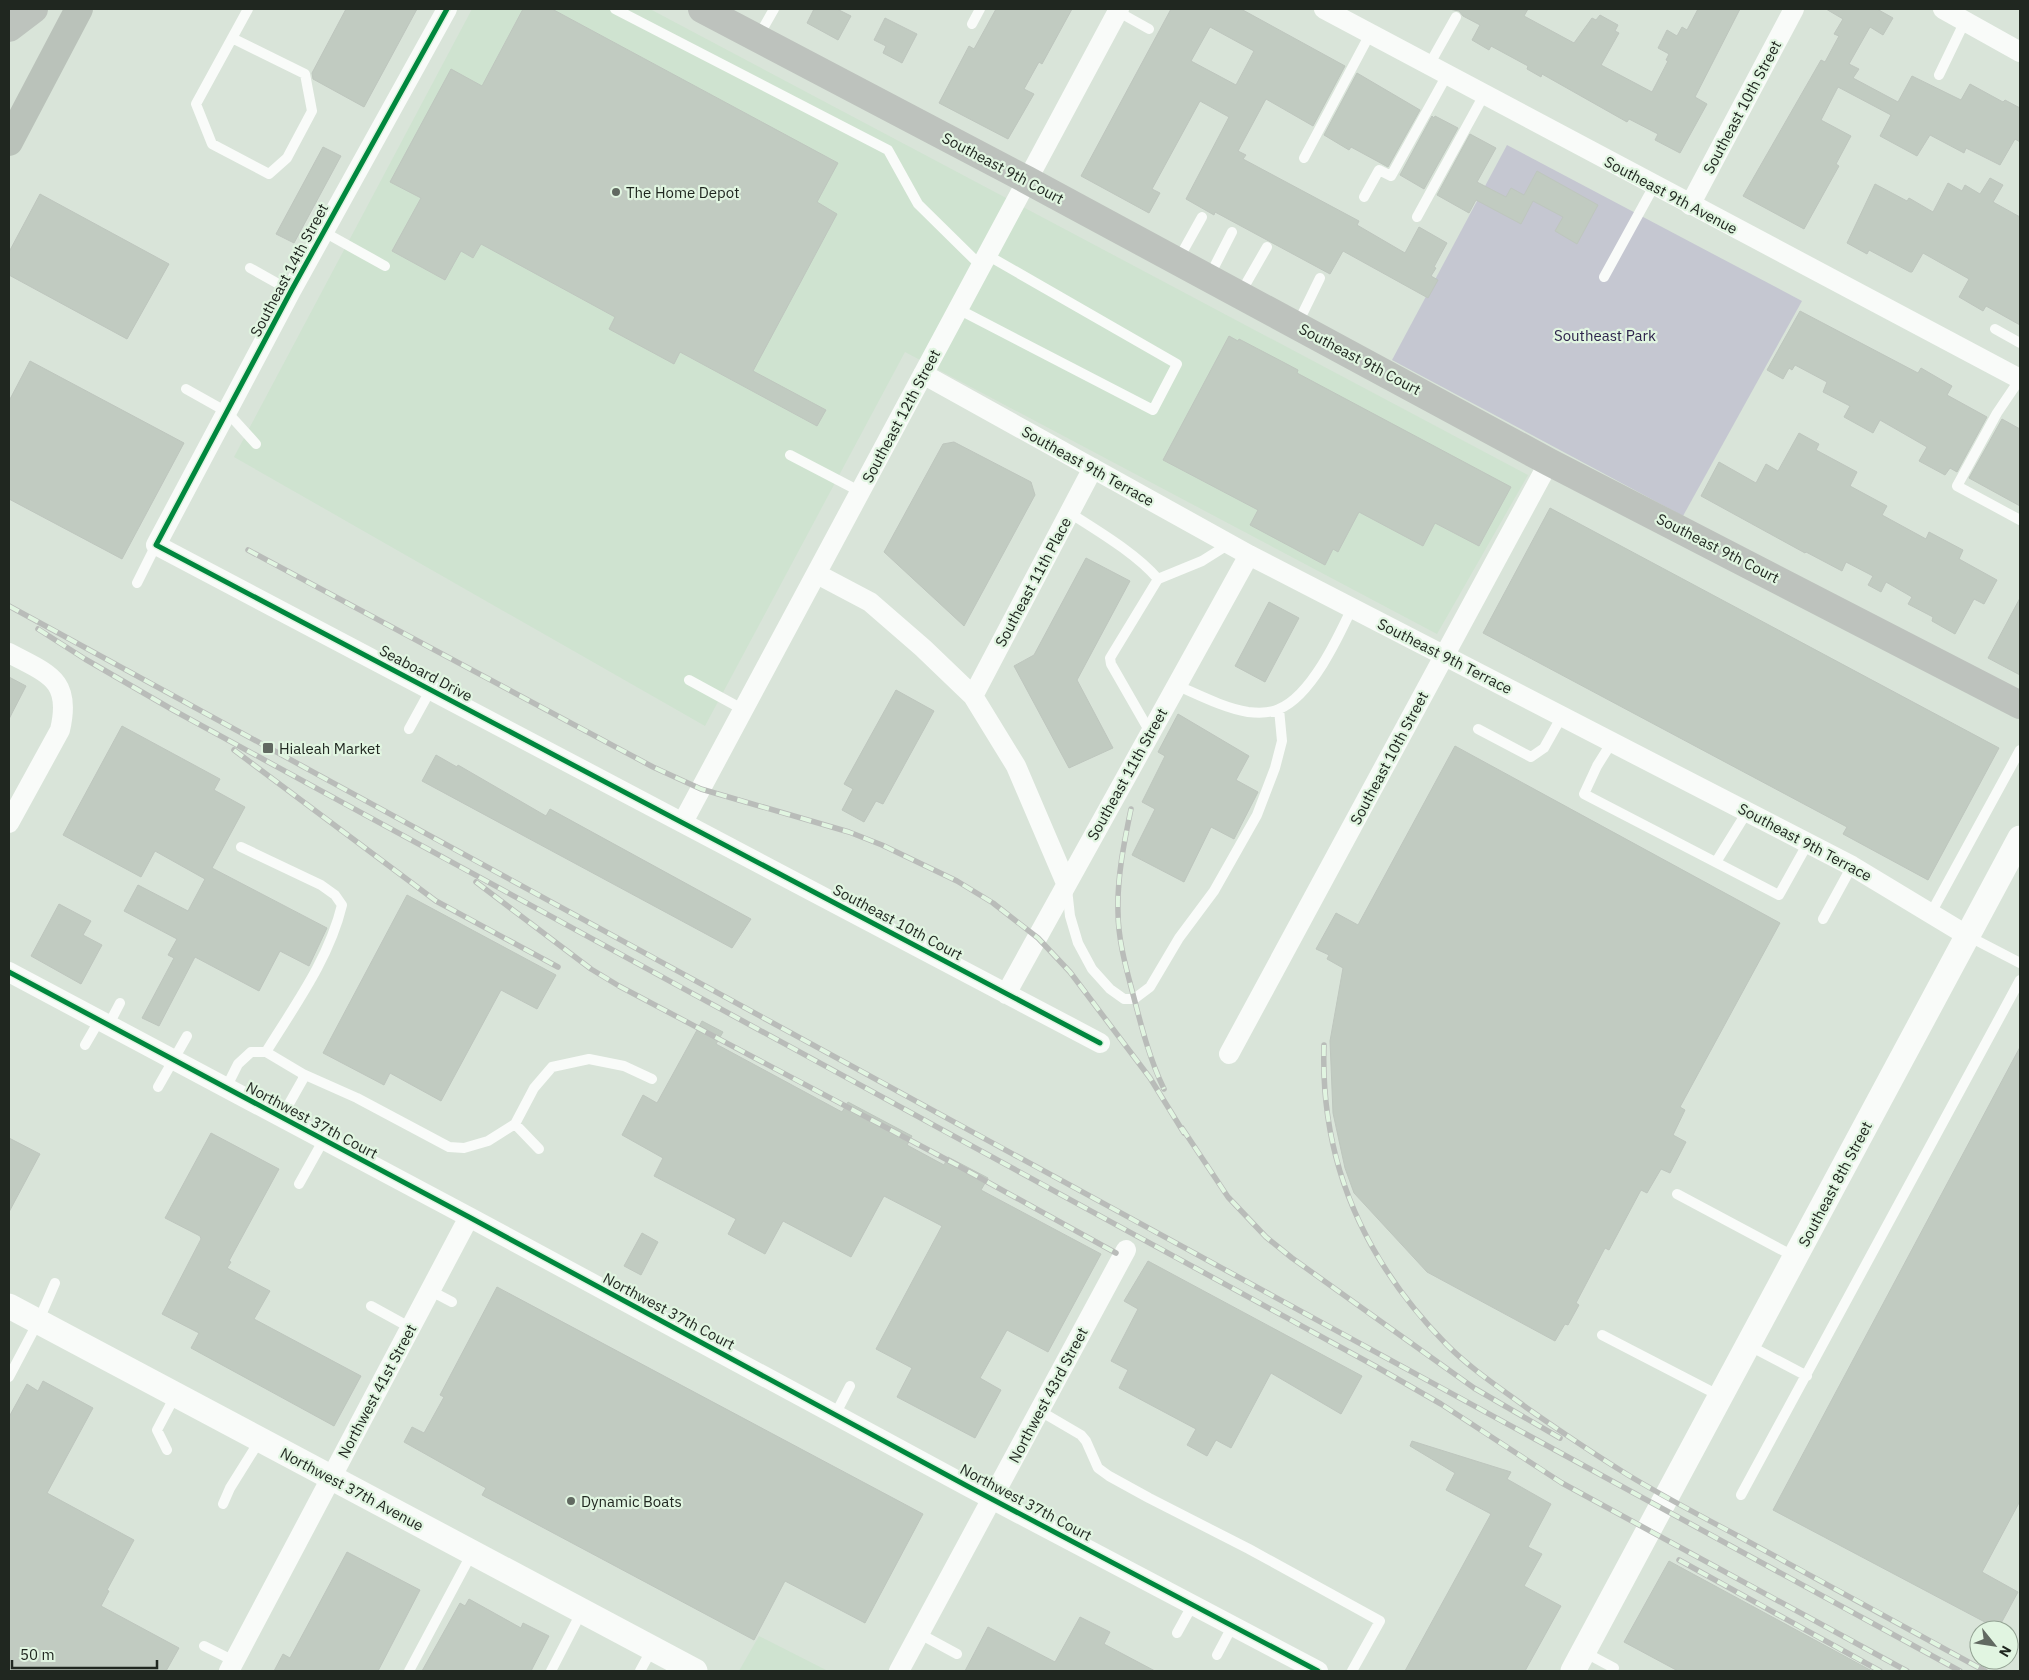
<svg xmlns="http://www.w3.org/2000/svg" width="2029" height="1680" font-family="'IBM Plex Sans',sans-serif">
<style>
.built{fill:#cfe3d0}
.green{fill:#c5c7d1}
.building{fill:#c1cbc1;stroke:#bec6be;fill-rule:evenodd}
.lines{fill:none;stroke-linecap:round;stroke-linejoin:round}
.service{stroke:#f9fbf9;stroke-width:10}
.minor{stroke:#f9fbf9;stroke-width:20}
.tertiary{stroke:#f9fbf9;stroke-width:25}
.primary{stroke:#bdc2bd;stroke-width:28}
.trunk{stroke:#bdc3bd;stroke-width:28}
.motorway{stroke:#bac2ba;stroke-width:28}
.rail-casing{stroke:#b9bcb9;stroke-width:5.5}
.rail{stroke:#e1f5e1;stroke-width:4;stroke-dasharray:11;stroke-linecap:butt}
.cycleway-casing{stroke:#e1f5e1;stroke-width:8}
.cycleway{stroke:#00873e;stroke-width:5}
.poi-dot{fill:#616961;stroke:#e1f5e1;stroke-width:2}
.labels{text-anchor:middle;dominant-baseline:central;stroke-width:4.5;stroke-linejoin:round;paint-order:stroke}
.street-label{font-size:15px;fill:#202720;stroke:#e1f5e1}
.poi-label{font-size:15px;fill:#202720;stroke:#e1f5e1;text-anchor:start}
.park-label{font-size:15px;fill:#2d234b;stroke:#e1f5e1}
</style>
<rect width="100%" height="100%" fill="#d9e4d9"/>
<!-- built -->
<path class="built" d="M 472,9 L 650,9 L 1528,475 L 1437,634 L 905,352 L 705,726 L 234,457 Z
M 759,1636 L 828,1671 L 739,1671 Z"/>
<!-- green -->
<path class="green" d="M 1507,145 L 1802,301 L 1683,516 L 1392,360 Z"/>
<!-- building -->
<path class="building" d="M 346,9 L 417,9 L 364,107 L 313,79 L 312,73 Z
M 523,9 L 552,9 L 838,163 L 817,202 L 837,214 L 753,371 L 826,410 L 817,426 L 680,352 L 674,364 L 609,329 L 615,317 L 481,244 L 473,258 L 461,251 L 445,280 L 392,251 L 421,198 L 390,182 L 451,69 L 482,86 Z
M 814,9 L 837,9 L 851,16 L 838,40 L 807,23 Z
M 996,9 L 1072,9 L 1042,64 L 1039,62 L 1024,89 L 1034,94 L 1008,139 L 939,103 L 969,46 L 974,49 Z
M 1171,9 L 1241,9 L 1345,66 L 1313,126 L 1266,99 L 1238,151 L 1246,155 L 1243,159 L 1359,221 L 1357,225 L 1405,253 L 1419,227 L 1447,243 L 1434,267 L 1436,268 L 1431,276 L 1438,280 L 1428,298 L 1343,251 L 1330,274 L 1215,212 L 1214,215 L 1186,199 L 1229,117 L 1200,101 L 1152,189 L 1160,193 L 1149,213 L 1081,176 ZM 1210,27 L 1254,51 L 1236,85 L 1191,61 Z
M 1449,9 L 1528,9 L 1524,16 L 1574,43 L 1592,18 L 1596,20 L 1600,15 L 1618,25 L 1615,31 L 1619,33 L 1601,65 L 1652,92 L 1668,61 L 1666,60 L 1669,54 L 1658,48 L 1667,30 L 1677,36 L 1682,27 L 1687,30 L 1698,9 L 1740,9 L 1695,97 L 1707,104 L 1680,153 L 1655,140 L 1658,134 L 1629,119 L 1627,122 L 1542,74 L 1541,77 L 1527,69 L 1528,66 L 1491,46 L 1489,50 L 1472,40 L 1480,25 L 1463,16 L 1459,11 Z
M 1826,9 L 1877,9 L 1893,18 L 1883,35 L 1870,27 L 1849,64 L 1859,69 L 1853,78 L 1898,102 L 1912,76 L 1961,100 L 1970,84 L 2003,102 L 2005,100 L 2020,108 L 2020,142 L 2015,139 L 2000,165 L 1966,148 L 1964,153 L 1930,135 L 1917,156 L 1880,136 L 1891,115 L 1838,87 L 1821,120 L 1851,136 L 1836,164 L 1839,166 L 1804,229 L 1743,196 L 1821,60 L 1825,62 L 1839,36 L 1834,34 L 1843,19 Z
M 885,18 L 917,34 L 902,63 L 883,53 L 886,46 L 874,40 Z
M 1357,73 L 1420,110 L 1388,167 L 1351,147 L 1349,150 L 1324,135 Z
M 1432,116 L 1434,118 L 1435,116 L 1458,128 L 1424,189 L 1400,175 Z
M 1470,134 L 1496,148 L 1477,182 L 1506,197 L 1511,188 L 1524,195 L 1537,171 L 1598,205 L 1577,244 L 1555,231 L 1563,217 L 1533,201 L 1521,224 L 1476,200 L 1469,213 L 1437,195 Z
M 323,147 L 341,156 L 294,243 L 276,234 Z
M 1990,178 L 2003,185 L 1993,202 L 2020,217 L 2020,325 L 1986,306 L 1983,311 L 1959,297 L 1969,279 L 1923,253 L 1912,272 L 1910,272 L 1869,250 L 1867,254 L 1847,243 L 1875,184 L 1907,201 L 1909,198 L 1933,212 L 1948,183 L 1962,191 L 1965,185 L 1980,194 Z
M 40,194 L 169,264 L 127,339 L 9,275 L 9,252 Z
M 1800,311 L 1918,373 L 1921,368 L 1952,386 L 1947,395 L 1987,417 L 1957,472 L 1950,468 L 1945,475 L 1919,461 L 1927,447 L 1880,420 L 1873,433 L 1844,417 L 1850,406 L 1823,392 L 1827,382 L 1795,365 L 1792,370 L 1789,368 L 1783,379 L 1767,370 Z
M 1229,336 L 1238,341 L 1239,339 L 1283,362 L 1298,370 L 1297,373 L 1511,487 L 1479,546 L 1435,523 L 1423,546 L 1359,512 L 1338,552 L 1333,549 L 1325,565 L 1250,525 L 1258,510 L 1163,460 Z
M 30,361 L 184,443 L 122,559 L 9,499 L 9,401 Z
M 2002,419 L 2020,429 L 2020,506 L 1969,478 Z
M 1799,433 L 1819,444 L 1816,450 L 1857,472 L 1850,486 L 1887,506 L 1882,515 L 1926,539 L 1929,532 L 1963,550 L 1959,559 L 1997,580 L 1984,604 L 1974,599 L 1955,634 L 1932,621 L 1933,617 L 1908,604 L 1912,597 L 1886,582 L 1881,592 L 1868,585 L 1873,576 L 1846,562 L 1842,571 L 1806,552 L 1805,553 L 1701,496 L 1719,462 L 1756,483 L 1766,464 L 1778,471 Z
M 954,442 L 1031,482 L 1035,495 L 964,626 L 884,552 L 943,444 Z
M 1550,508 L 1999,748 L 1928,880 L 1843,834 L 1847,827 L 1483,633 Z
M 1086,558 L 1130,581 L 1077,680 L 1113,748 L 1069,768 L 1014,666 L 1034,655 Z
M 2020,598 L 2020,675 L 1988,658 Z
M 1269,602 L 1299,618 L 1265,682 L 1235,666 Z
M 9,677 L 26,686 L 9,719 Z
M 896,690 L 934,711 L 883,804 L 876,801 L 864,822 L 842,810 L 853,789 L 844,784 Z
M 1178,714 L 1249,756 L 1236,780 L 1258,792 L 1234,839 L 1211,827 L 1184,882 L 1132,855 L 1155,809 L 1142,802 L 1165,756 L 1158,752 Z
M 122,726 L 220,779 L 214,790 L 245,807 L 212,868 L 327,928 L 309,966 L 280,951 L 259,991 L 195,957 L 159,1026 L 142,1018 L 174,958 L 168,955 L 177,939 L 124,911 L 138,885 L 188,911 L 205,879 L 155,851 L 141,877 L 63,835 Z
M 1455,746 L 1780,923 L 1680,1107 L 1685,1110 L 1673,1135 L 1686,1142 L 1670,1173 L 1661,1169 L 1647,1193 L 1641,1190 L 1609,1250 L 1605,1248 L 1576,1303 L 1579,1305 L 1568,1325 L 1565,1324 L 1555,1341 L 1427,1272 L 1354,1193 L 1345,1168 L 1333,1113 L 1330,1041 L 1343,968 L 1327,959 L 1329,955 L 1316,949 L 1336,913 L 1358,925 Z
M 436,755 L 457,767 L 458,765 L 546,816 L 550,809 L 751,919 L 732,948 L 422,781 Z
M 407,895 L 556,975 L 537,1009 L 501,990 L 441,1101 L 390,1073 L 384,1085 L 323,1053 Z
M 59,904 L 91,921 L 83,935 L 102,945 L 81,984 L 31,956 Z
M 702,1021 L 723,1032 L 716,1044 L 842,1112 L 848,1102 L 912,1136 L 907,1145 L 944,1165 L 948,1157 L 988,1178 L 981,1190 L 1101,1254 L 1048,1352 L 1007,1330 L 980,1378 L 1001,1390 L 975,1438 L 897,1397 L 912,1368 L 876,1349 L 942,1226 L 884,1196 L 851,1257 L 783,1221 L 765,1254 L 728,1234 L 736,1219 L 654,1176 L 663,1158 L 622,1135 L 643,1095 L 657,1103 Z
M 2020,1047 L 2020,1501 L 1982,1572 L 2018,1592 L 1998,1629 L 1773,1510 Z
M 211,1133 L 279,1169 L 229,1261 L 231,1262 L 227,1268 L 270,1291 L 254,1319 L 361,1376 L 334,1426 L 191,1348 L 199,1333 L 162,1314 L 201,1239 L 200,1236 L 165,1218 Z
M 9,1138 L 40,1154 L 9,1212 Z
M 642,1233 L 658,1242 L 641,1275 L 624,1266 Z
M 1148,1261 L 1362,1376 L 1341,1414 L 1271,1373 L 1231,1448 L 1216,1440 L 1207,1456 L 1187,1445 L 1196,1429 L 1119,1388 L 1128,1370 L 1111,1361 L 1138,1309 L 1124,1301 Z
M 497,1287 L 923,1514 L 865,1623 L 785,1581 L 754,1640 L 482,1495 L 486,1488 L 404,1442 L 412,1427 L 424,1433 L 444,1397 L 440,1395 Z
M 43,1381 L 93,1408 L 47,1493 L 134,1540 L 107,1590 L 109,1591 L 101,1606 L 179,1648 L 166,1671 L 9,1671 L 9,1417 L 27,1384 L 38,1391 Z
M 1412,1441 L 1511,1472 L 1507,1479 L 1551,1504 L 1528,1547 L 1542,1554 L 1524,1586 L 1561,1606 L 1525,1671 L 1405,1671 L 1491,1514 L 1446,1490 L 1455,1473 L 1410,1446 Z
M 347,1552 L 420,1590 L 378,1671 L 274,1671 L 283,1654 L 290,1658 Z
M 1669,1561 L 1872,1671 L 1678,1671 L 1624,1642 Z
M 469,1599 L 521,1628 L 523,1623 L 549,1636 L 531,1671 L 422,1671 L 460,1603 L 465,1606 Z
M 1080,1617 L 1110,1632 L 1104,1644 L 1155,1671 L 965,1671 L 988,1627 L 1055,1662 Z"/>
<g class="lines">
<!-- service -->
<path class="service" d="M 615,9 L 888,150 L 918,204 L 981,266
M 1115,10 L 1149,29
M 972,24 L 980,9
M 758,37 L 774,9
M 232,38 L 305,74 L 312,111 L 287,158 L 269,174 L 212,144 L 196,104 L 248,9
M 1429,65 L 1456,17
M 1939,75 L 1965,21
M 1304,158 L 1370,34
M 1364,197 L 1379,170 L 1391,176 L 1447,75
M 1417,217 L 1484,95
M 324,232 L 385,266
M 1178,260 L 1202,217
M 250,268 L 291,291
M 1209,277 L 1232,232
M 1604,277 L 1654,186
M 1240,294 L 1267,247
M 958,309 L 1153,410 L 1177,364 L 987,255
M 1297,325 L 1320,278
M 1995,329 L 2020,343
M 2020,379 L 1997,413 L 1957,486 L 2020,520
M 186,389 L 227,412 L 256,444
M 790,455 L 861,492
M 1070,513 C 1098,531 1137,554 1158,579 L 1202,561 L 1229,544
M 137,583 L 156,545
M 689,680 L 744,710
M 1176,685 C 1199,695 1224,708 1248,712 C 1257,713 1271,713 1279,709 C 1311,696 1338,638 1352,608
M 409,729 L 431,689
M 1478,729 L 1531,757 L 1544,748 L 1562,716
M 1150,732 L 1111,664 L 1110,658 L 1158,579
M 1612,742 L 1597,766 L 1584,794 L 1779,895 L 1808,843
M 241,847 L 321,885 L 335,895 L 342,905 C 329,959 295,1005 266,1052
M 1716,862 L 1747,812
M 1067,889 L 1070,916 L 1078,943 L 1092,969 L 1110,989 L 1124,999 L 1134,999 L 1150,987 L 1179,938 L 1214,891 L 1257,815 L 1275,768 L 1282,741 L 1279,709
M 1931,913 L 2020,750
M 1823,919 L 1852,866
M 1968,936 L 2020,963
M 108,1026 L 120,1003
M 85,1045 L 99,1021
M 303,1074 L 357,1098 L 449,1147 L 464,1148 L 488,1141 L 515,1124 L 534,1088 L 552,1067 L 589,1059 L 624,1066 L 652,1079
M 158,1087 L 187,1036
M 226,1088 L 238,1064 L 251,1052 L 266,1052 L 303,1074 L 303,1079 L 281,1118
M 515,1124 L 539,1149
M 299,1184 L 323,1141
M 1677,1194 L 1795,1257
M 431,1291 L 452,1302
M 371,1306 L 411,1328
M 1602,1335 L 1720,1396
M 1748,1345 L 1807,1376
M 9,1377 L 38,1322 L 55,1283
M 1040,1411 L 1081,1435 L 1086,1441 L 1098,1468 L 1109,1476 L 1149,1498 L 1249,1549 L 1380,1621 L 1352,1671
M 835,1415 L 850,1386
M 167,1450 L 157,1430 L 175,1396
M 1741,1495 L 2020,980
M 223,1504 L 230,1488 L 260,1440
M 1177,1633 L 1193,1604
M 920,1634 L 957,1654
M 204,1646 L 234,1661
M 1584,1652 L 1614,1668
M 1217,1655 L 1233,1625
M 409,1671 L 472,1553
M 551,1671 L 582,1611
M 640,1671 L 652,1649"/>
<!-- minor -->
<path class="minor" d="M 447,9 L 291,291 L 156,545 L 1100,1043
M 1324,9 L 2020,379
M 1943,9 L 2020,52
M 1690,205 L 1794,9
M 923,374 L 1249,555 L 1852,866 L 1968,936
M 817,574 L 870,602 L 923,648 L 973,696 L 1016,766 L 1066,883
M 9,653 C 48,674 72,679 60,730 L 9,823
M 973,696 L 1093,468
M 683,822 L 1119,9
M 9,972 L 469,1217 L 969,1487 L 1318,1671
M 1006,994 L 1249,555
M 1229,1054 L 1549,462
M 229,1671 L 469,1217
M 899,1671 L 1126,1250"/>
<!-- tertiary -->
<path class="tertiary" d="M 9,1306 L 695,1671
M 1573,1671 L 2020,838"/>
<!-- primary -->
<path class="primary" d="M 702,9 L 1027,180 L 1549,462 L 2020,705"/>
<!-- trunk -->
<path class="trunk" d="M 9,28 L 34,9"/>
<!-- motorway -->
<path class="motorway" d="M 9,142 L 79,9"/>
<defs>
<path id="rail" d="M 248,550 L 653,767 L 701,789 L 849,832 L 882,845 L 957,881 L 993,903 L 1038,938 L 1070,972 L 1150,1078 L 1184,1133
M 9,606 L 1960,1671
M 38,629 L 85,659 L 173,710 L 1375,1366 L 1441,1404 L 1562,1483 L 1907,1671
M 234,750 L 436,901 L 558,967
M 1131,809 C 1124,843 1117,877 1118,912 C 1118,941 1127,971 1134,998 C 1142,1029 1150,1060 1164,1089
M 476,882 L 591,969 L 619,986 L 955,1164 L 1116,1253
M 1324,1045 C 1320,1162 1365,1262 1447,1345 C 1471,1369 1500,1388 1527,1408 C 1560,1431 1594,1454 1628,1475 C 1664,1497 1701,1516 1738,1536 C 1821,1581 1903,1626 1985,1671
M 1182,1128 L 1228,1197 L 1266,1237 L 1292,1258 L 1474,1388 L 1560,1438
M 1679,1560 L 1880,1671"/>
</defs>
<!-- rail casing -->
<use href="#rail" class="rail-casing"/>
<!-- rail -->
<use href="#rail" class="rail"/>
<defs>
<path id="cycleway" d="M 447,9 L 291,291 L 156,545 L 1100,1043
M 9,972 L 469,1217 L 969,1487 L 1318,1671"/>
</defs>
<!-- cycleway casing -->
<use href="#cycleway" class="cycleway-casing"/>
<!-- cycleway -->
<use href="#cycleway" class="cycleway"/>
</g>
<!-- markers -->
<g class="poi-dot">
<circle cx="616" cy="192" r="5"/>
<rect x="262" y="742" width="12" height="12" rx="2.5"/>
<circle cx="571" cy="1501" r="5"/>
</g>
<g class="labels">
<!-- street labels -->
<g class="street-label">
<text transform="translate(1742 107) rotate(-62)">Southeast 10th Street</text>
<text transform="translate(1003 168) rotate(28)">Southeast 9th Court</text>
<text transform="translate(1671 195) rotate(28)">Southeast 9th Avenue</text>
<text transform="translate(289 270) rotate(-62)">Southeast 14th Street</text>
<text transform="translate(1360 359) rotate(28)">Southeast 9th Court</text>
<text transform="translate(901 416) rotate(-62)">Southeast 12th Street</text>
<text transform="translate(1088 466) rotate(29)">Southeast 9th Terrace</text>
<text transform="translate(1718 548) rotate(27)">Southeast 9th Court</text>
<text transform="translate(1033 582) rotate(-62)">Southeast 11th Place</text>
<text transform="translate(1445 656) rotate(27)">Southeast 9th Terrace</text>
<text transform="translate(426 673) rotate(28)">Seaboard Drive</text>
<text transform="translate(1389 758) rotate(-62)">Southeast 10th Street</text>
<text transform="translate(1127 774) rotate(-61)">Southeast 11th Street</text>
<text transform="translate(1805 842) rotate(28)">Southeast 9th Terrace</text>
<text transform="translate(898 922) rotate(28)">Southeast 10th Court</text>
<text transform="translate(312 1120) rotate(28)">Northwest 37th Court</text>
<text transform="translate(1835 1184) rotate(-62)">Southeast 8th Street</text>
<text transform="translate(669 1311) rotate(28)">Northwest 37th Court</text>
<text transform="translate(377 1391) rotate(-62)">Northwest 41st Street</text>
<text transform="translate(1048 1395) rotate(-62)">Northwest 43rd Street</text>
<text transform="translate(352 1489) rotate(28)">Northwest 37th Avenue</text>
<text transform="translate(1026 1502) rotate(28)">Northwest 37th Court</text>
</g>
<!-- poi labels -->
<g class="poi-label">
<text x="626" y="192">The Home Depot</text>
<text x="279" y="748">Hialeah Market</text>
<text x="581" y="1501">Dynamic Boats</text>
</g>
<!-- park labels -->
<g class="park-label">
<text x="1605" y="335">Southeast Park</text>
</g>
</g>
<!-- border -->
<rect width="2029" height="1680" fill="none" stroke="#202720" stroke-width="20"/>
<!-- north arrow -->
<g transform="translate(1994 1645) rotate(120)"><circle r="24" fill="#e1f5e1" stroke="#94a394"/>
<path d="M0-4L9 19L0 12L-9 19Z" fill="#616961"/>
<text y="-8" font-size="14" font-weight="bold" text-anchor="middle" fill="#202720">N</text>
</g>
<!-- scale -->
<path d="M12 1660v8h145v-8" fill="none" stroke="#202720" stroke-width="2.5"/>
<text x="20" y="1660" font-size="15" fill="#202720" stroke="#e1f5e1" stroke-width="4" paint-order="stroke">50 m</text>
</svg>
